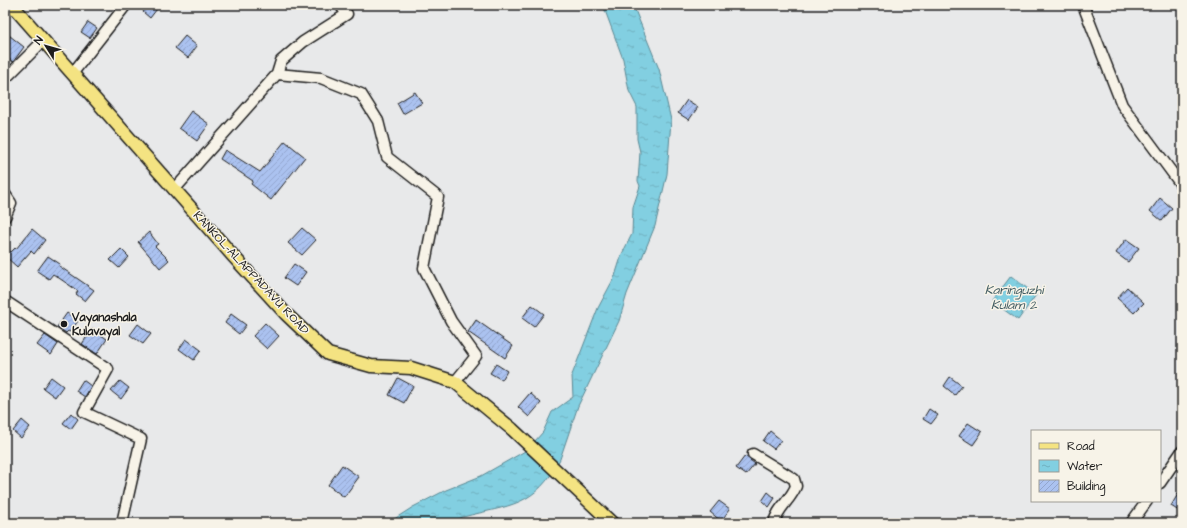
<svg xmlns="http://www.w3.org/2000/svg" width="1187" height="528" font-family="'Architects Daughter',sans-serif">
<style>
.water{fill:url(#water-ripples);stroke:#598792}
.building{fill:url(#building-hatch);stroke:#1c1c1c}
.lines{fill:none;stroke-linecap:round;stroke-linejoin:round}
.minor-casing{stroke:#1c1c1c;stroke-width:13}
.major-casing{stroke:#1c1c1c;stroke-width:15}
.minor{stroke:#f7f3e8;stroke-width:10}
.major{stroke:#f4e382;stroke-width:12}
.poi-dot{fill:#1c1c1c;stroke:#f7f3e8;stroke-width:1.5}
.labels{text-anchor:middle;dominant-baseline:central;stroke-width:3;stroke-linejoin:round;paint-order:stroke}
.street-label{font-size:12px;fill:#1c1c1c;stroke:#f7f3e8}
.poi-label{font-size:12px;font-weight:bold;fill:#1c1c1c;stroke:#f7f3e8;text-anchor:start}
.water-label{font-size:13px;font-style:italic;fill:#405b61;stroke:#f7f3e8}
</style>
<defs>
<pattern id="water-ripples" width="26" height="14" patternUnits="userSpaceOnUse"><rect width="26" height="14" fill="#82cfe1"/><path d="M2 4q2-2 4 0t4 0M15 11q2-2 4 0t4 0" fill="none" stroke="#70b1c0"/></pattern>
<pattern id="building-hatch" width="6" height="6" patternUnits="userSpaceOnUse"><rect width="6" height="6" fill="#abc2f0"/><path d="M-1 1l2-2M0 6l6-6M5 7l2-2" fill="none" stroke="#93a6cd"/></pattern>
</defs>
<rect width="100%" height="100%" fill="#e8e9ea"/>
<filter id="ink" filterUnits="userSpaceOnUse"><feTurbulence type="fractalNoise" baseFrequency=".025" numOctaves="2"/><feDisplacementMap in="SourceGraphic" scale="8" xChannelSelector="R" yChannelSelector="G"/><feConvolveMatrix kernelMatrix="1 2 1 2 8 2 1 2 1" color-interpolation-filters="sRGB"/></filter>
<g filter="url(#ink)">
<!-- water -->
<path class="water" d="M 603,5 L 635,5 L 635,10 L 659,69 L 671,120 L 667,174 L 655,226 L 627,294 L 619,321 L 578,406 L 560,459 C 536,507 509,505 463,517 C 459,518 456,521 453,523 C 444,526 400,523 388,523 L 413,507 L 446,490 L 481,476 L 527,450 L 543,432 L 552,412 L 573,397 L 572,375 L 598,308 L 615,276 L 622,254 L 632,234 L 633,207 L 640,186 L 638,181 L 640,152 L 637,139 L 637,107 L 629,91 L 623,59 Z
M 1011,276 L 1036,295 L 1018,320 L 992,301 Z"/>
<!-- building -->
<path class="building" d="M 148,5 L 160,5 L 150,18 L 143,12 Z
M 88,22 L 97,28 L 90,38 L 81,32 Z
M 5,32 L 24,47 L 13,62 L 5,56 Z
M 185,36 L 197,46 L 188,58 L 175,48 Z
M 415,92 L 422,103 L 403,114 L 397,103 Z
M 687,100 L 698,107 L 689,120 L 678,113 Z
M 191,111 L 209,124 L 197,141 L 179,128 Z
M 285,141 L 305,157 L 271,200 L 251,184 L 253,181 L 220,159 L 225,150 L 260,172 Z
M 1160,198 L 1172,208 L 1162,221 L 1150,211 Z
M 302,228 L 316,240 L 302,255 L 288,243 Z
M 32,229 L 45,240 L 34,254 L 31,251 L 17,267 L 5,256 L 5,248 L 11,252 L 15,248 L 16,249 Z
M 149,232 L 158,244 L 155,246 L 169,260 L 160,268 L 138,242 Z
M 1126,239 L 1139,248 L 1128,262 L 1116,253 Z
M 121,249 L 129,257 L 119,268 L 110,260 Z
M 48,256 L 60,264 L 59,266 L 94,290 L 85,301 L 76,294 L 78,291 L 53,274 L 49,279 L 37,271 Z
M 294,264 L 306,272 L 296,286 L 284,278 Z
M 1127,287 L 1144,303 L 1134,313 L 1117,298 Z
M 532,305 L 544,314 L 534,327 L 522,318 Z
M 67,313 L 78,321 L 70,332 L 68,331 L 66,333 L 57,327 Z
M 231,314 L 246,325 L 239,334 L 225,323 Z
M 476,320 L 513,346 L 505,358 L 468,332 Z
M 265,323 L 279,336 L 267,349 L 253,336 Z
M 138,324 L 151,334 L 143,344 L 130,335 Z
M 92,329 L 107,339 L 97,354 L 82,344 Z
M 45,335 L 58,344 L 51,355 L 37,345 Z
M 186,339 L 201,350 L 194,360 L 179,349 Z
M 496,364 L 507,371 L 502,380 L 490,373 Z
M 51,377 L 63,386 L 55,397 L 43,388 Z
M 950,377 L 962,386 L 955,395 L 944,386 Z
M 398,378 L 413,386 L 404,403 L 389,395 Z
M 83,380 L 91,386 L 85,397 L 76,391 Z
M 120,381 L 129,388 L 121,399 L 111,391 Z
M 530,393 L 541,403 L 529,417 L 518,407 Z
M 929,409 L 938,415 L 931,424 L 923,419 Z
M 71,413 L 78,419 L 71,429 L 63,423 Z
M 22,420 L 30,427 L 21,438 L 13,431 Z
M 968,423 L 982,432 L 973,445 L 959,436 Z
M 770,431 L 781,440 L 774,449 L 763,441 Z
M 745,456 L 755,464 L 746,475 L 736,468 Z
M 342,465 L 359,477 L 344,497 L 328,485 Z
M 1182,487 L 1182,513 L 1171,506 Z
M 768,492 L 775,498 L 769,507 L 762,501 Z
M 719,501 L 730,509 L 721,521 L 710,512 Z"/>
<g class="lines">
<defs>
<path id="minor" d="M 1083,5 L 1122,105 L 1182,186
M 72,74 L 126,5
M 277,74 L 281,61 L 303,42 L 347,14 L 340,5
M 5,79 L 43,41
M 174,190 L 277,74 L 321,78 L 361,94 L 378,121 L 387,157 L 438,197 L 424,268 L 451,321 L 476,356 L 455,382
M 5,194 L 11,203 L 5,217
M 5,301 L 108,369 L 84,412 L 141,439 L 122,523
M 753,454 L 794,479 L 796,486 C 791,500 777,508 774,523
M 1160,483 L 1182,451
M 1131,523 L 1147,501"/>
<path id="major" d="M 12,5 L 234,257 L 286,314 L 328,354 L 371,366 L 411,368 L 455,382 L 512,429 L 612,523"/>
</defs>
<!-- minor casing -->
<use href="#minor" class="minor-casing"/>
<!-- major casing -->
<use href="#major" class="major-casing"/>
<!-- minor -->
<use href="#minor" class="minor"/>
<!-- major -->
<use href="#major" class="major"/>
</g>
</g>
<!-- markers -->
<circle class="poi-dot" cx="64" cy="324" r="4"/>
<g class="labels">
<!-- street labels -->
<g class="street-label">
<text transform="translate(251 273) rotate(47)">KANKOL-ALAPPADAVU ROAD</text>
</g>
<!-- poi labels -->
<g class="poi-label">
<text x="72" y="317">Vayanashala<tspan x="72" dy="14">Kulavayal</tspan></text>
</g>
<!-- water labels -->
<g class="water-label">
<text x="1014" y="290">Karinguzhi<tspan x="1014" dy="15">Kulam 2</tspan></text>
</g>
</g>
<!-- margin -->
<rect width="1187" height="528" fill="none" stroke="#f7f3e8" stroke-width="20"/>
<rect x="10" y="10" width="1167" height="508" fill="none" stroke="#1c1c1c" stroke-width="1.5" filter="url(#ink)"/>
<!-- legend -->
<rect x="1031" y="430" width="130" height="72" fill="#f7f3e8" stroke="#9f9d96"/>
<rect x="1039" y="443" width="20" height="6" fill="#f4e382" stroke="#9f9d96"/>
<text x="1067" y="450" font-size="12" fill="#1c1c1c">Road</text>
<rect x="1039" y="460" width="20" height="12" fill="url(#water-ripples)" stroke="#9f9d96"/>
<text x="1067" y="470" font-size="12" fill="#1c1c1c">Water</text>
<rect x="1039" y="480" width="20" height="12" fill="url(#building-hatch)" stroke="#9f9d96"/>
<text x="1067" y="490" font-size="12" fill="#1c1c1c">Building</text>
<!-- north arrow -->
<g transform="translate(46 46) rotate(307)" stroke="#f7f3e8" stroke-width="3" paint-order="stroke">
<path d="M0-3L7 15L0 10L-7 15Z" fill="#1c1c1c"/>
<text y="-6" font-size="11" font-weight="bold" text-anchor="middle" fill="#1c1c1c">N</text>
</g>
</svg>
